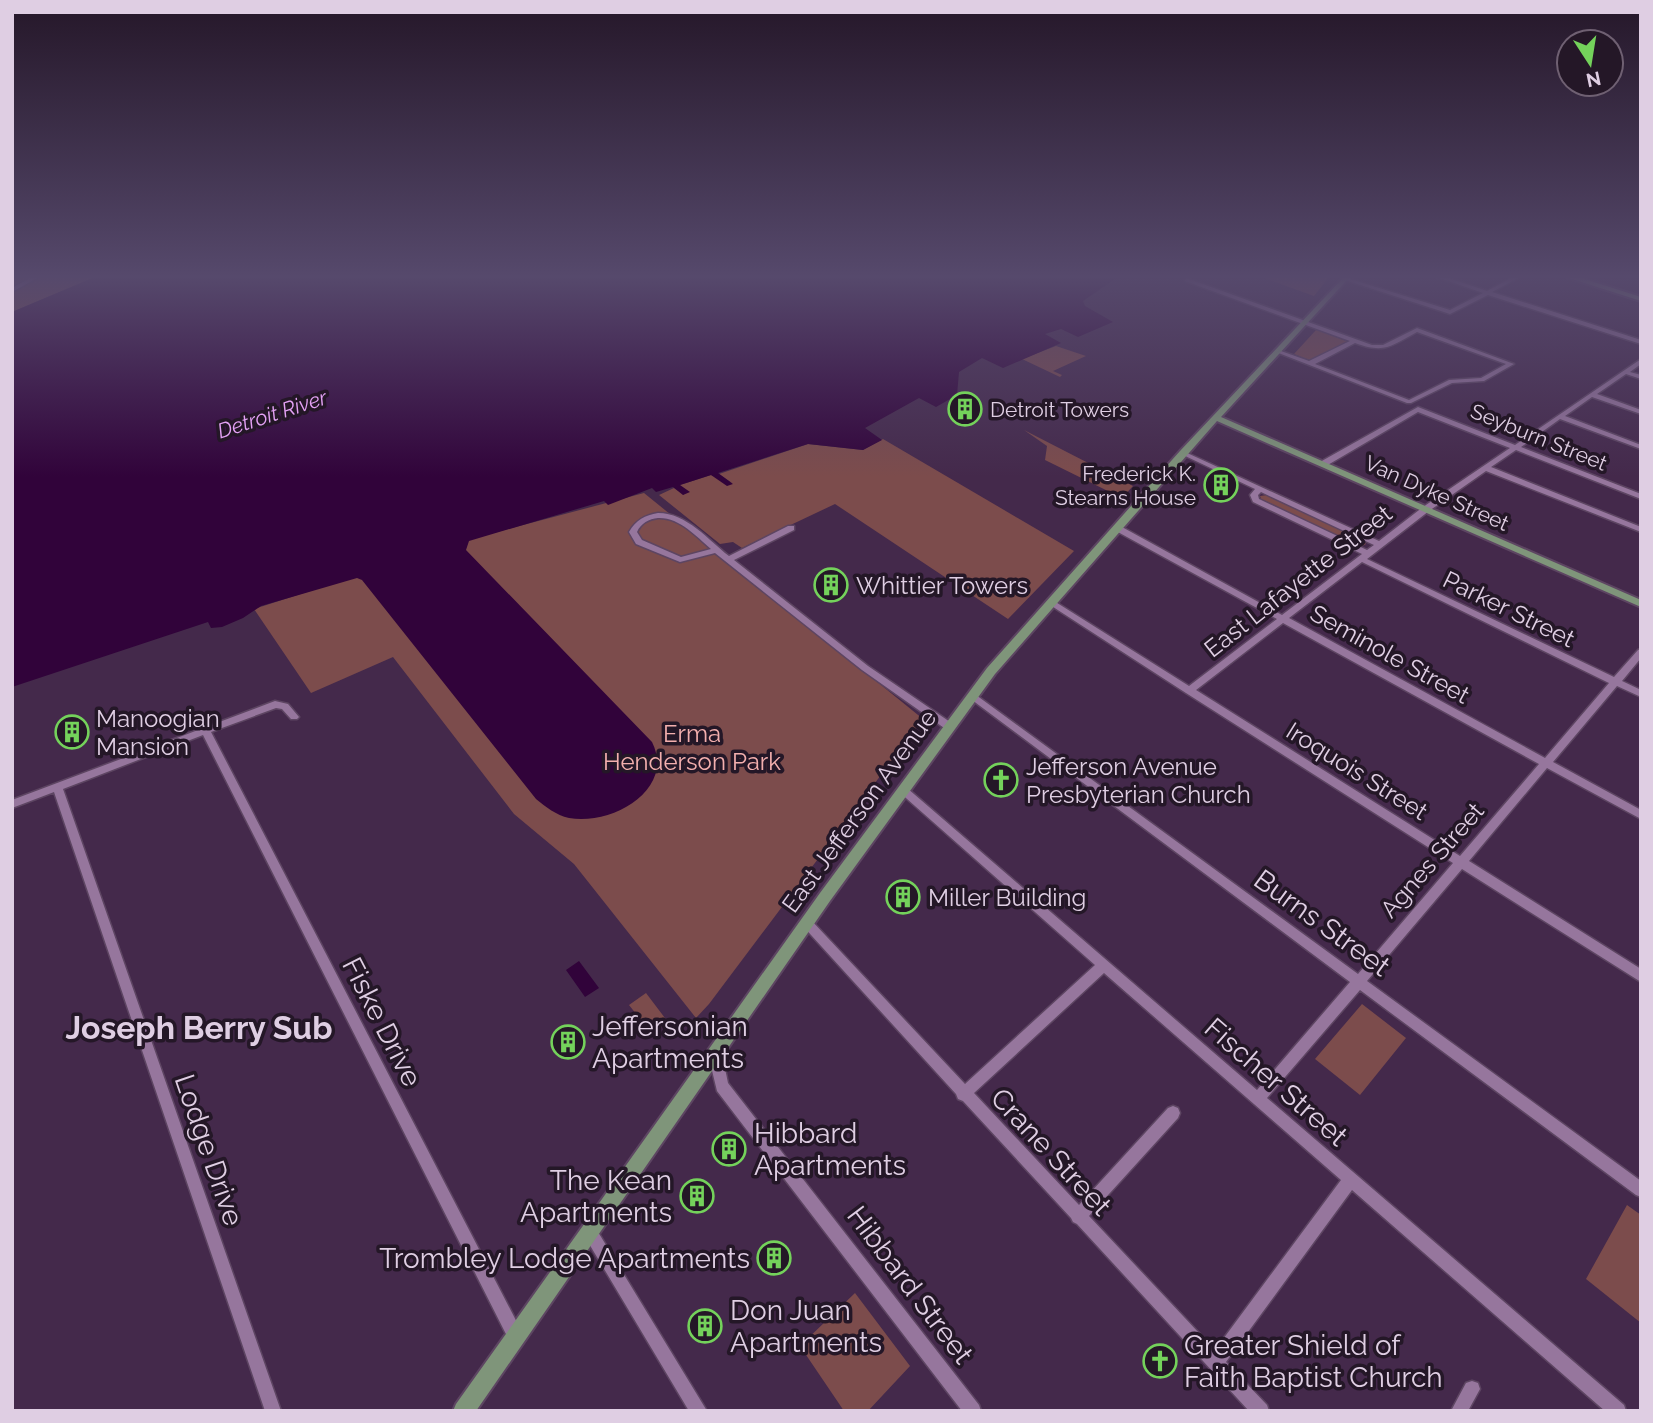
<svg xmlns="http://www.w3.org/2000/svg" width="1653" height="1423" font-family="Raleway,sans-serif">
<style>
.green{fill:#7c4c4c}
.water{fill:#31033a}
.lines{fill:none;stroke-linecap:round;stroke-linejoin:round}
.minor-casing{stroke:#5d4562;stroke-width:3}
.major-casing{stroke:#5d4562;stroke-width:4}
.minor{fill:#96769d;fill-rule:evenodd}
.major{fill:#7f957a;fill-rule:evenodd}
.labels{text-anchor:middle;dominant-baseline:central;stroke-width:7;stroke-linejoin:round;paint-order:stroke}
.far-poi-label{font-size:21px;fill:#dfcee3;stroke:#241727;text-anchor:start}
.far-water-label{font-size:21px;font-style:italic;fill:#e3a1f4;stroke:#241727}
.far-street-label{font-size:21px;fill:#dfcee3;stroke:#241727}
.street-label{font-size:24px;fill:#dfcee3;stroke:#241727}
.poi-label{font-size:24px;fill:#dfcee3;stroke:#241727;text-anchor:start}
.park-label{font-size:24px;fill:#f3afae;stroke:#241727}
.near-street-label{font-size:28px;fill:#dfcee3;stroke:#241727}
.near-poi-label{font-size:28px;fill:#dfcee3;stroke:#241727;text-anchor:start}
.near-neighbourhood-label{font-size:32px;font-weight:bold;fill:#dfcee3;stroke:#241727}
</style>
<rect width="100%" height="100%" fill="#44294b"/>
<!-- green -->
<path class="green" d="M 12,277 L 95,277 L 12,312 Z
M 1261,277 L 1329,277 L 1314,296 Z
M 1316,330 L 1320,331 L 1349,342 L 1311,361 L 1294,354 Z
M 1056,346 L 1086,356 L 1053,371 L 1062,375 L 1060,377 L 1022,359 Z
M 1024,430 L 1133,486 L 1122,498 L 1045,460 L 1047,446 Z
M 883,439 L 1074,551 L 1008,619 L 835,504 L 742,548 L 733,542 L 720,544 L 659,495 L 674,488 L 684,495 L 680,485 L 711,475 L 732,483 L 719,474 L 808,444 L 863,450 Z
M 644,493 L 923,719 L 709,1004 L 696,1018 L 574,864 L 514,814 L 393,657 L 311,693 L 254,609 L 478,537 Z
M 1267,495 L 1362,540 L 1366,544 L 1360,547 L 1261,499 L 1260,496 Z
M 646,993 L 668,1022 L 652,1034 L 629,1005 Z
M 1362,1004 L 1406,1038 L 1360,1095 L 1315,1059 Z
M 1627,1205 L 1641,1215 L 1641,1323 L 1586,1279 Z
M 855,1293 L 910,1366 L 868,1411 L 844,1411 L 800,1346 Z"/>
<!-- water -->
<path class="water" d="M 95,277 L 1118,277 L 1083,301 L 1085,306 L 1113,322 L 1078,337 L 1061,329 L 1045,334 L 1061,343 L 1003,368 L 982,358 L 959,372 L 957,395 L 936,407 L 919,398 L 865,428 L 882,440 L 863,450 L 808,444 L 718,473 L 733,484 L 727,486 L 711,475 L 680,485 L 690,492 L 683,495 L 673,487 L 656,492 L 652,488 L 608,505 L 604,501 L 469,541 L 466,550 L 652,742 C 676,790 611,826 569,818 C 556,815 546,807 536,799 L 362,580 L 357,578 L 261,606 L 243,618 L 222,627 L 211,628 L 208,622 L 12,687 L 12,312 Z
M 579,961 L 599,988 L 585,997 L 566,970 Z"/>
<g class="lines">
<defs>
<path id="minor" d="M 32,277 L 39,277 L 12,292 L 12,288 Z
M 1437,277 L 1446,277 L 1487,291 L 1513,277 L 1520,277 L 1492,292 L 1641,340 L 1641,344 L 1488,295 L 1450,314 L 1342,279 L 1347,278 L 1450,310 L 1483,293 Z
M 1185,279 L 1189,279 L 1372,345 L 1383,345 L 1417,328 L 1514,364 L 1484,381 L 1452,383 L 1411,403 L 1407,403 L 1276,352 L 1281,351 L 1309,361 L 1350,341 L 1185,281 ZM 1417,332 L 1506,364 L 1481,378 L 1449,380 L 1409,400 L 1315,364 L 1355,343 C 1385,354 1391,346 1417,332 Z
M 1641,359 L 1641,364 L 1630,372 L 1641,375 L 1641,379 L 1626,374 L 1597,394 L 1641,410 L 1641,414 L 1592,397 L 1565,416 L 1641,445 L 1641,449 L 1560,419 L 1521,447 L 1641,494 L 1641,499 L 1516,450 L 1491,467 L 1641,527 L 1641,532 L 1486,471 L 1429,511 L 1367,559 L 1614,677 L 1638,650 L 1641,649 L 1641,658 L 1622,681 L 1641,690 L 1641,697 L 1617,686 L 1553,762 L 1641,810 L 1641,819 L 1547,768 L 1469,861 L 1641,969 L 1641,982 L 1462,869 L 1367,981 L 1641,1181 L 1641,1197 L 1636,1195 L 1360,990 L 1267,1098 L 1624,1405 L 1626,1411 L 1605,1411 L 1352,1190 L 1226,1362 L 1267,1405 L 1269,1411 L 1249,1411 L 1077,1224 L 1073,1222 L 1071,1218 L 963,1101 L 958,1099 L 956,1094 L 801,924 L 803,920 L 807,919 L 811,920 L 965,1084 L 1095,965 L 898,791 L 899,788 L 907,788 L 1257,1090 L 1350,982 L 968,697 L 970,695 L 976,695 L 1358,974 L 1453,863 L 1186,693 L 1047,603 L 1051,600 L 1054,601 L 1189,686 L 1277,619 L 1116,531 L 1116,527 L 1122,527 L 1282,615 L 1362,554 L 1253,502 L 1250,495 L 1255,489 L 1181,454 L 1181,452 L 1185,452 L 1379,541 L 1423,507 L 1510,448 L 1418,412 L 1326,466 L 1320,466 L 1320,462 L 1418,407 L 1515,445 ZM 1261,492 L 1374,545 L 1367,550 L 1259,499 L 1258,495 ZM 1362,562 L 1609,683 L 1545,758 L 1289,618 ZM 1283,623 L 1539,764 L 1460,856 L 1196,690 ZM 1104,973 L 1341,1180 L 1215,1350 L 1089,1216 L 1178,1118 L 1180,1113 L 1178,1108 L 1173,1106 L 1168,1108 L 1079,1205 L 974,1093 Z
M 658,513 C 687,513 708,540 729,556 L 788,526 L 794,526 L 794,530 L 734,560 L 868,666 L 953,724 L 955,727 L 953,730 L 947,730 L 862,670 L 715,553 L 680,562 L 636,544 L 629,532 C 636,520 645,515 658,513 ZM 658,518 C 679,517 696,536 711,549 L 681,557 L 642,540 L 637,532 C 641,523 649,519 658,518 Z
M 275,701 L 288,704 L 299,717 L 297,719 L 291,719 L 282,709 L 276,708 L 211,732 L 524,1336 L 522,1342 L 516,1344 L 510,1342 L 203,735 L 63,789 L 281,1411 L 265,1411 L 54,792 L 12,808 L 12,800 Z
M 715,1048 L 720,1050 L 722,1054 L 728,1083 L 979,1405 L 981,1411 L 962,1411 L 717,1091 L 708,1054 L 710,1050 Z
M 590,1225 L 595,1227 L 707,1411 L 689,1411 L 585,1237 L 583,1232 L 585,1227 Z
M 1472,1381 L 1478,1383 L 1480,1389 L 1468,1411 L 1451,1411 L 1466,1383 Z"/>
<path id="major" d="M 1354,277 L 1347,280 L 1221,417 L 1641,600 L 1641,607 L 1217,421 L 995,674 L 830,901 L 476,1411 L 453,1411 L 456,1404 L 820,893 L 987,668 L 1180,451 L 1343,278 Z
M 1566,277 L 1578,277 L 1641,297 L 1641,301 Z"/>
</defs>
<!-- minor casing -->
<use href="#minor" class="minor-casing"/>
<!-- major casing -->
<use href="#major" class="major-casing"/>
<!-- minor -->
<use href="#minor" class="minor"/>
<!-- major -->
<use href="#major" class="major"/>
</g>
<!-- sky -->
<linearGradient id="sky" x2="0" y2="1"><stop stop-color="#251729"/><stop offset="0.58" stop-color="#56496c"/><stop offset="1" stop-color="#56496c" stop-opacity="0"/></linearGradient>
<rect width="1653" height="477" fill="url(#sky)"/>
<!-- icons -->
<defs>
<symbol id="building-ring" viewBox="-11 -11 22 22"><circle r="9.5" fill="#241727" stroke="#74d25b" stroke-width="1.5"/><path d="M-4-6H4V6H1V3H-1V6H-4ZM-2.5-4.3h1.7v1.8h-1.7ZM.8-4.3h1.7v1.8H.8ZM-2.5-1h1.7V.8h-1.7ZM.8-1h1.7V.8H.8Z" fill="#74d25b"/></symbol>
<symbol id="church-ring" viewBox="-11 -11 22 22"><circle r="9.5" fill="#241727" stroke="#74d25b" stroke-width="1.5"/><path d="M-1.2-6h2.4v3.5h3.3v2.4h-3.3V6h-2.4V-.1h-3.3v-2.4h3.3Z" fill="#74d25b"/></symbol>
</defs>
<g fill-rule="evenodd">
<use href="#building-ring" x="946" y="390" width="38" height="38"/>
<use href="#building-ring" x="1202" y="466" width="38" height="38"/>
<use href="#building-ring" x="812" y="566" width="38" height="38"/>
<use href="#building-ring" x="53" y="713" width="38" height="38"/>
<use href="#church-ring" x="982" y="761" width="38" height="38"/>
<use href="#building-ring" x="884" y="878" width="38" height="38"/>
<use href="#building-ring" x="549" y="1023" width="38" height="38"/>
<use href="#building-ring" x="710" y="1130" width="38" height="38"/>
<use href="#building-ring" x="678" y="1177" width="38" height="38"/>
<use href="#building-ring" x="755" y="1239" width="38" height="38"/>
<use href="#building-ring" x="686" y="1307" width="38" height="38"/>
<use href="#church-ring" x="1141" y="1342" width="38" height="38"/>
</g>
<g class="labels">
<!-- far-poi labels -->
<g class="far-poi-label">
<text x="990" y="409">Detroit Towers</text>
<text x="1196" y="473" text-anchor="end">Frederick K.<tspan x="1196" dy="24">Stearns House</tspan></text>
</g>
<!-- far-water labels -->
<g class="far-water-label">
<text transform="translate(272 414) rotate(-18)">Detroit River</text>
</g>
<!-- far-street labels -->
<g class="far-street-label">
<text transform="translate(1539 437) rotate(22)">Seyburn Street</text>
<text transform="translate(1437 493) rotate(24)">Van Dyke Street</text>
</g>
<!-- street labels -->
<g class="street-label">
<text transform="translate(1298 581) rotate(-38)">East Lafayette Street</text>
<text transform="translate(1509 609) rotate(26)">Parker Street</text>
<text transform="translate(1390 654) rotate(29)">Seminole Street</text>
<text transform="translate(1357 771) rotate(32)">Iroquois Street</text>
<text transform="translate(859 811) rotate(-54)">East Jefferson Avenue</text>
<text transform="translate(1432 860) rotate(-49)">Agnes Street</text>
</g>
<!-- poi labels -->
<g class="poi-label">
<text x="856" y="585">Whittier Towers</text>
<text x="96" y="718">Manoogian<tspan x="96" dy="28">Mansion</tspan></text>
<text x="1026" y="766">Jefferson Avenue<tspan x="1026" dy="28">Presbyterian Church</tspan></text>
<text x="928" y="897">Miller Building</text>
</g>
<!-- park labels -->
<g class="park-label">
<text x="692" y="733">Erma<tspan x="692" dy="28">Henderson Park</tspan></text>
</g>
<!-- near-street labels -->
<g class="near-street-label">
<text transform="translate(1322 923) rotate(36)">Burns Street</text>
<text transform="translate(382 1022) rotate(63)">Fiske Drive</text>
<text transform="translate(1276 1082) rotate(41)">Fischer Street</text>
<text transform="translate(209 1150) rotate(71)">Lodge Drive</text>
<text transform="translate(1051 1152) rotate(47)">Crane Street</text>
<text transform="translate(910 1285) rotate(53)">Hibbard Street</text>
</g>
<!-- near-poi labels -->
<g class="near-poi-label">
<text x="592" y="1026">Jeffersonian<tspan x="592" dy="32">Apartments</tspan></text>
<text x="754" y="1133">Hibbard<tspan x="754" dy="32">Apartments</tspan></text>
<text x="672" y="1180" text-anchor="end">The Kean<tspan x="672" dy="32">Apartments</tspan></text>
<text x="750" y="1258" text-anchor="end">Trombley Lodge Apartments</text>
<text x="730" y="1310">Don Juan<tspan x="730" dy="32">Apartments</tspan></text>
<text x="1184" y="1345">Greater Shield of<tspan x="1184" dy="32">Faith Baptist Church</tspan></text>
</g>
<!-- near-neighbourhood labels -->
<g class="near-neighbourhood-label">
<text x="199" y="1027">Joseph Berry Sub</text>
</g>
</g>
<!-- border -->
<rect width="1653" height="1423" fill="none" stroke="#dfcee3" stroke-width="28"/>
<!-- north arrow -->
<g transform="translate(1590 63) rotate(168)"><circle r="33" fill="#241727" stroke="#6f6072" stroke-width="2"/>
<path d="M0-5L12 26L0 18L-12 26Z" fill="#74d25b"/>
<text y="-10" font-size="19" font-weight="bold" text-anchor="middle" fill="#dfcee3">N</text>
</g>
</svg>
